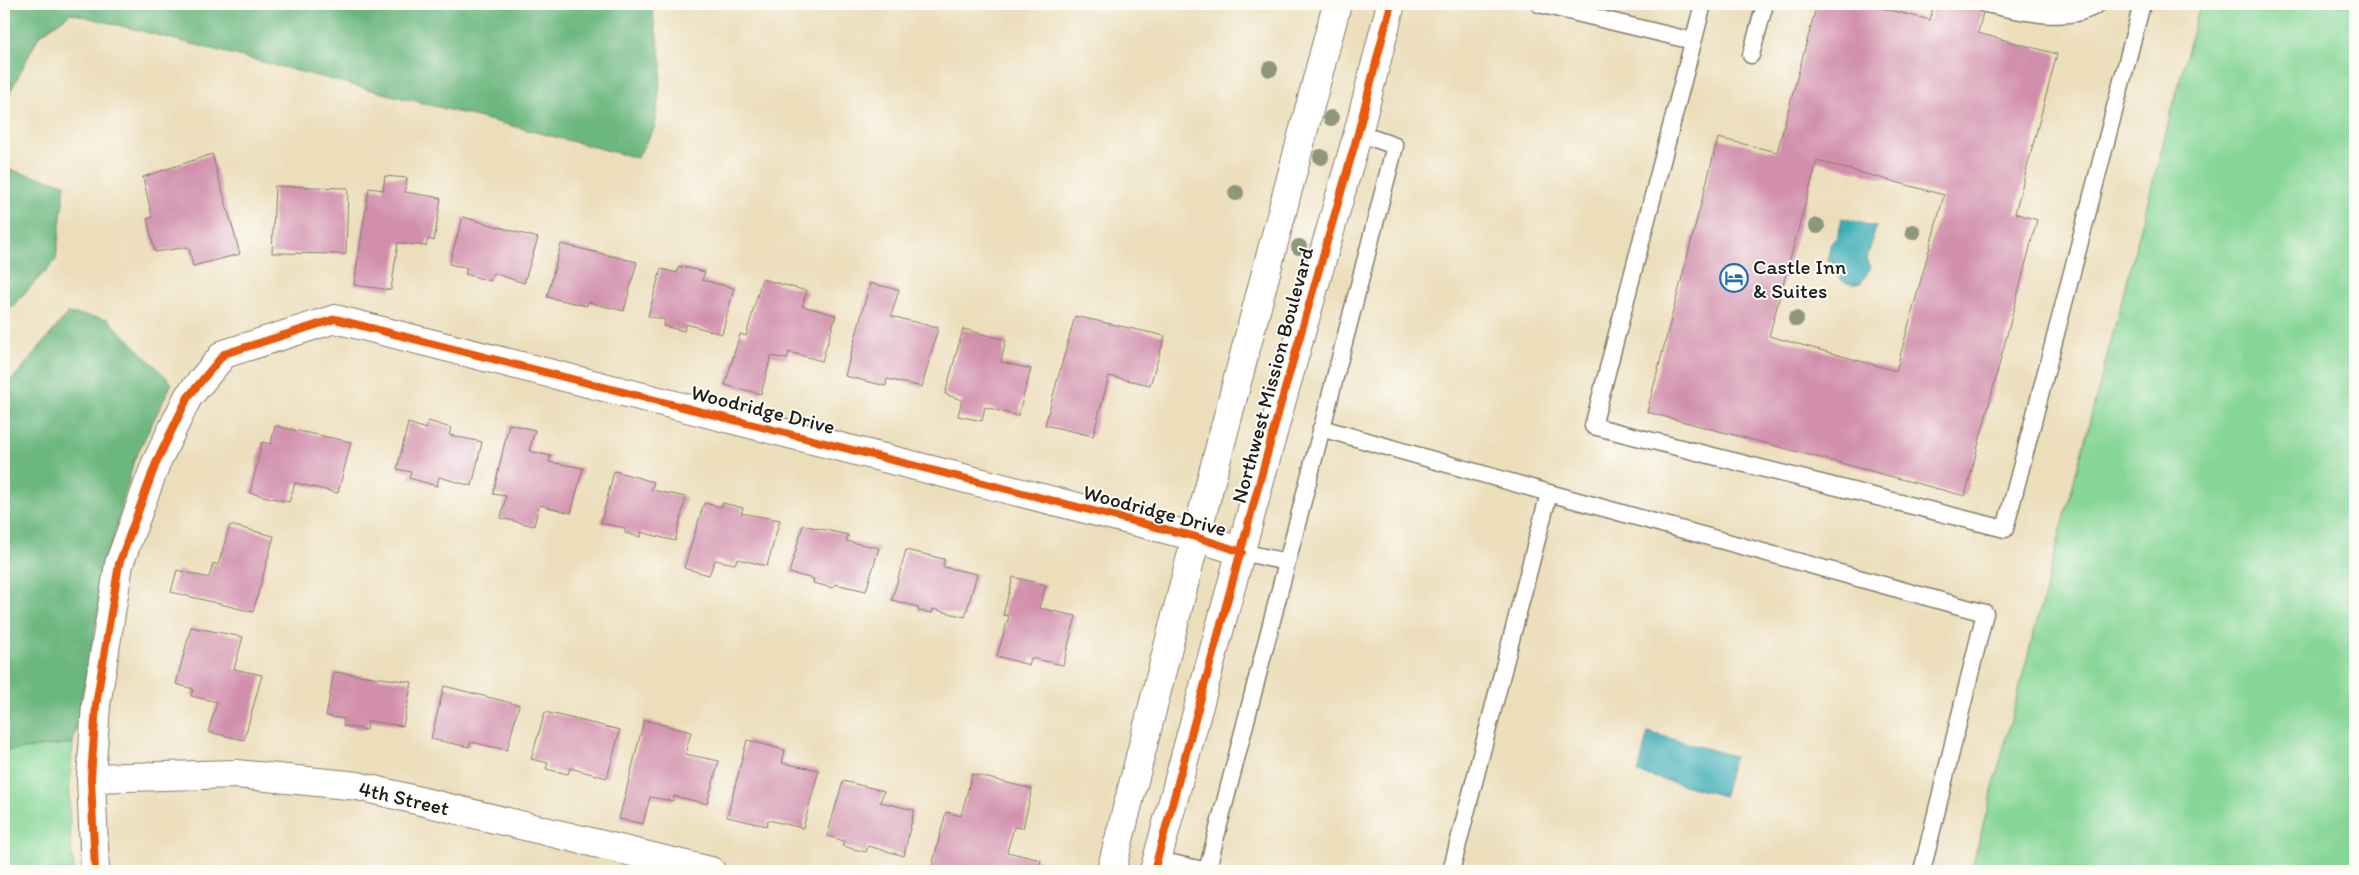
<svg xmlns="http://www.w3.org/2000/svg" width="2359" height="875" font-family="Itim,sans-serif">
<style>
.green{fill:#86d696;stroke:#517959}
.forest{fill:#6cb77f;stroke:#446a4e}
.water{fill:#3bacb6;stroke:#2c6469}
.building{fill:#d18fac;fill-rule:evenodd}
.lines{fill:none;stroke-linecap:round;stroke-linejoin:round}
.lane-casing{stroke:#847d6c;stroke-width:19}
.street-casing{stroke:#847d6c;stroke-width:30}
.lane{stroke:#fff;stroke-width:16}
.street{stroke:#fff;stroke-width:28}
.cycleway-casing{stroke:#fdfcf7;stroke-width:11}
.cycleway{stroke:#e8590c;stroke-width:8}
.tree{fill:#8e977b}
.labels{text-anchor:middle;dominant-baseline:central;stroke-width:4;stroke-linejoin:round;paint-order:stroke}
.poi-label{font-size:21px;fill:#1c1c1c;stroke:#fdfcf7;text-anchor:start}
.street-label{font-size:21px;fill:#1c1c1c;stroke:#fdfcf7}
</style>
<rect width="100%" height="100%" fill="#fdfcf7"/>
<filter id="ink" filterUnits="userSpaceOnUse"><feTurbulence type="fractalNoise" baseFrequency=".02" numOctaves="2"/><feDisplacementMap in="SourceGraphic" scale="10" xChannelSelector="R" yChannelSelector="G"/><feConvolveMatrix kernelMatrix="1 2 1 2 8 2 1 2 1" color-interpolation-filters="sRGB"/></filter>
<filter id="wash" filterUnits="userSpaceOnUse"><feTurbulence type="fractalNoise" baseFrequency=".0096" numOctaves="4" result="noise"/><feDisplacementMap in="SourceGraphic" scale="20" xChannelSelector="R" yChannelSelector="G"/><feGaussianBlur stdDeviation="1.12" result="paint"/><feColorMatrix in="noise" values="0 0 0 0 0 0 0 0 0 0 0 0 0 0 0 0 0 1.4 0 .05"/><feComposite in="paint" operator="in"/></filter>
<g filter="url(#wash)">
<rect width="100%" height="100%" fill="#ecdebb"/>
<!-- green -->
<path class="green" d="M 2200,4 L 2355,4 L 2355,871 L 1971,871 Z
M 73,743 C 68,785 68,829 74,871 L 4,871 L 4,751 Z"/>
<!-- forest -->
<path class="forest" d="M 4,4 L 651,4 L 662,65 L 655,127 L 637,158 L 71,13 L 39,36 L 4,104 Z
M 4,129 L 7,169 L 65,184 L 56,260 L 4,315 Z
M 68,313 L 108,319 L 172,383 L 134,460 L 109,556 L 73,743 L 4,751 L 4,381 L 13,379 Z"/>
<!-- water -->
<path class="water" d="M 1842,218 L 1876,227 L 1867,259 L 1871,267 L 1861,283 C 1844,287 1835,278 1833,262 L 1828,260 L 1830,245 L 1838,235 Z
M 1648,732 L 1734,756 L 1724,796 L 1638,773 Z"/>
<g id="blocks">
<!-- building -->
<path class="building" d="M 1817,4 L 1865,4 L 1930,20 L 1934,4 L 1985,4 L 1978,33 L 2057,54 L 2015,213 L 2037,220 L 1965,496 L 1647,412 L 1718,138 L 1777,152 ZM 1817,161 L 1944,195 L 1896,371 L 1769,336 Z
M 212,154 L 240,254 L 193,266 L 189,247 L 155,252 L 147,219 L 152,217 L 143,177 Z
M 385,176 L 407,178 L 405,192 L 441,198 L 434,241 L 428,239 L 426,246 L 398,243 L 391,290 L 354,285 L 369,188 L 383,190 Z
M 275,186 L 348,188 L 346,254 L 272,253 Z
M 463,217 L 538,238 L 524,283 L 493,273 L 490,281 L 465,274 L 467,268 L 449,264 Z
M 561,244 L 637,262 L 624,311 L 588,302 L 587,306 L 547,297 Z
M 679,266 L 705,272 L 702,280 L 734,288 L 722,334 L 686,324 L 684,331 L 663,326 L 665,320 L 648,316 L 661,269 L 677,273 Z
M 762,279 L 807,291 L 802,306 L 836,315 L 822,361 L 789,352 L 787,359 L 771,356 L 761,394 L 725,385 L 740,334 L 746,336 Z
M 870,283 L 899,290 L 891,316 L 938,328 L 922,387 L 887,379 L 886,386 L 845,376 Z
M 1075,316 L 1165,336 L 1150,385 L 1109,376 L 1093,436 L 1045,425 Z
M 963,329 L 1006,340 L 1001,362 L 1031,369 L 1018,416 L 985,407 L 982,421 L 958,416 L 962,400 L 945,394 Z
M 428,421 L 451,428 L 449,435 L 482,442 L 472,486 L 439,477 L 437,486 L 409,478 L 411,472 L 397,469 L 408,423 L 426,429 Z
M 509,424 L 535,430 L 529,451 L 551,456 L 549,462 L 583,468 L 571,513 L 539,505 L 534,526 L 501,518 L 506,496 L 493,494 Z
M 275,426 L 351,442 L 338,493 L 295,483 L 289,502 L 250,493 L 262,442 L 271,444 Z
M 614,471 L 654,482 L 651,490 L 686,497 L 675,541 L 641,532 L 641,537 L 625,533 L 625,528 L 601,523 Z
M 704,503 L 721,507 L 723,503 L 743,508 L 741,513 L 780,520 L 767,566 L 737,559 L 735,564 L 715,560 L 709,575 L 684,568 Z
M 230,525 L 274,536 L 253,612 L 171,592 L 177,570 L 209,578 L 213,563 L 218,565 Z
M 803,525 L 848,535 L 846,541 L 879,548 L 866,591 L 835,584 L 833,588 L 813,583 L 814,579 L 789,573 Z
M 906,550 L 944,559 L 943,567 L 977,574 L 965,617 L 933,609 L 932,613 L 918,611 L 918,607 L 892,600 Z
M 1013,577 L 1046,585 L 1039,608 L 1076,616 L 1063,665 L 1031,658 L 1029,665 L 997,656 L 1009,616 L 1003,615 Z
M 191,627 L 243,637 L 234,669 L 262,675 L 244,740 L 208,732 L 217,702 L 191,696 L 193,689 L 176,684 Z
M 334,672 L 412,682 L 403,726 L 368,721 L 367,730 L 343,726 L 344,719 L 326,716 Z
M 444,686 L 519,705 L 507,750 L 471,742 L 469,747 L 431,739 Z
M 545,712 L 620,730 L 607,778 L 570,768 L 568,774 L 546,769 L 548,763 L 531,759 Z
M 644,720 L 691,732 L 685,754 L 719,761 L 707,804 L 674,796 L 673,801 L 650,797 L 643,824 L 619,819 Z
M 747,740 L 785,750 L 782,763 L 819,770 L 803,828 L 768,820 L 767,826 L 727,817 Z
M 972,774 L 1032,789 L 1023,828 L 1014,827 L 1007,852 L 1041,860 L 1038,871 L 931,870 L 946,812 L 961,816 Z
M 843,781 L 884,791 L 880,802 L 914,810 L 904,856 L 868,846 L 866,852 L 842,846 L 844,841 L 827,836 Z"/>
</g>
</g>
<g filter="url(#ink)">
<use href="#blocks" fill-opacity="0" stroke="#847d6c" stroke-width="1"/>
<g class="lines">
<defs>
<path id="lane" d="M 1539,4 L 1693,41
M 1703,4 L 1593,426 L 2005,529 L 2142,4
M 1985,4 C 2018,10 2068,25 2098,4
M 1751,55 L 1765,4
M 1321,428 L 1549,493 L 1985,613 L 1922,871
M 1242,552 L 1286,562
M 1159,860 L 1207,871
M 1207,871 L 1395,146 L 1358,133
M 1451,871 L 1549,493"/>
<path id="street" d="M 91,778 L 236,774 L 358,786 L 711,871
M 95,871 L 91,778 L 96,705 L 119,564 L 156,463 L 188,397 L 224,354 L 335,319 L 1196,537 L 1242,552
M 1111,871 L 1196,537 L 1337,4
M 1154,871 L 1281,403 L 1358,133 L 1391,4"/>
</defs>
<!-- lane casing -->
<use href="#lane" class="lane-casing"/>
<!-- street casing -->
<use href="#street" class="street-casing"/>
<!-- lane -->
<use href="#lane" class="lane"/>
<!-- street -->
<use href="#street" class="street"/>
<defs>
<path id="cycleway" d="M 95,871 L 91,778 L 96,705 L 119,564 L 156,463 L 188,397 L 224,354 L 335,319 L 1196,537 L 1242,552
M 1154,871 L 1281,403 L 1358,133 L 1391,4"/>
</defs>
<!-- cycleway casing -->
<use href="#cycleway" class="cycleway-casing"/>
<!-- cycleway -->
<use href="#cycleway" class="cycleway"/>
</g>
<!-- trees -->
<g class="tree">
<circle cx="1270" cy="69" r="8"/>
<circle cx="1331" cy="118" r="8"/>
<circle cx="1321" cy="157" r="8"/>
<circle cx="1236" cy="193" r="8"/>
<circle cx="1817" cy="226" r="8"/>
<circle cx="1913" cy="232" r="8"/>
<circle cx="1299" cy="247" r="8"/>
<circle cx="1796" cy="319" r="8"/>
</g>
</g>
<!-- icons -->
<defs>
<symbol id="hotel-ring" viewBox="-11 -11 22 22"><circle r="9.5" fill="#fdfcf7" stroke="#1f6fb2" stroke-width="1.5"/><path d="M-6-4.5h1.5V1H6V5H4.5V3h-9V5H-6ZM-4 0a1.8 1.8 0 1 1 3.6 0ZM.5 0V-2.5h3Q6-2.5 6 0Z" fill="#1f6fb2"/></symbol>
</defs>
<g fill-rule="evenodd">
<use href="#hotel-ring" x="1718" y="262" width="32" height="32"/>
</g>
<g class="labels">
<!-- poi labels -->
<g class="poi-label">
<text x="1753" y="266">Castle Inn<tspan x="1753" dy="24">&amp; Suites</tspan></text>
</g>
<!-- street labels -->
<g class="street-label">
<text transform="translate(1272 375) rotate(-75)">Northwest Mission Boulevard</text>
<text transform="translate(763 409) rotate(14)">Woodridge Drive</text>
<text transform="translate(1155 510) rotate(15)">Woodridge Drive</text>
<text transform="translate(404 798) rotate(13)">4th Street</text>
</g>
</g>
<!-- margin -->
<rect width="2359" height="875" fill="none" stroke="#fdfcf7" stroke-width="20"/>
</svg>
